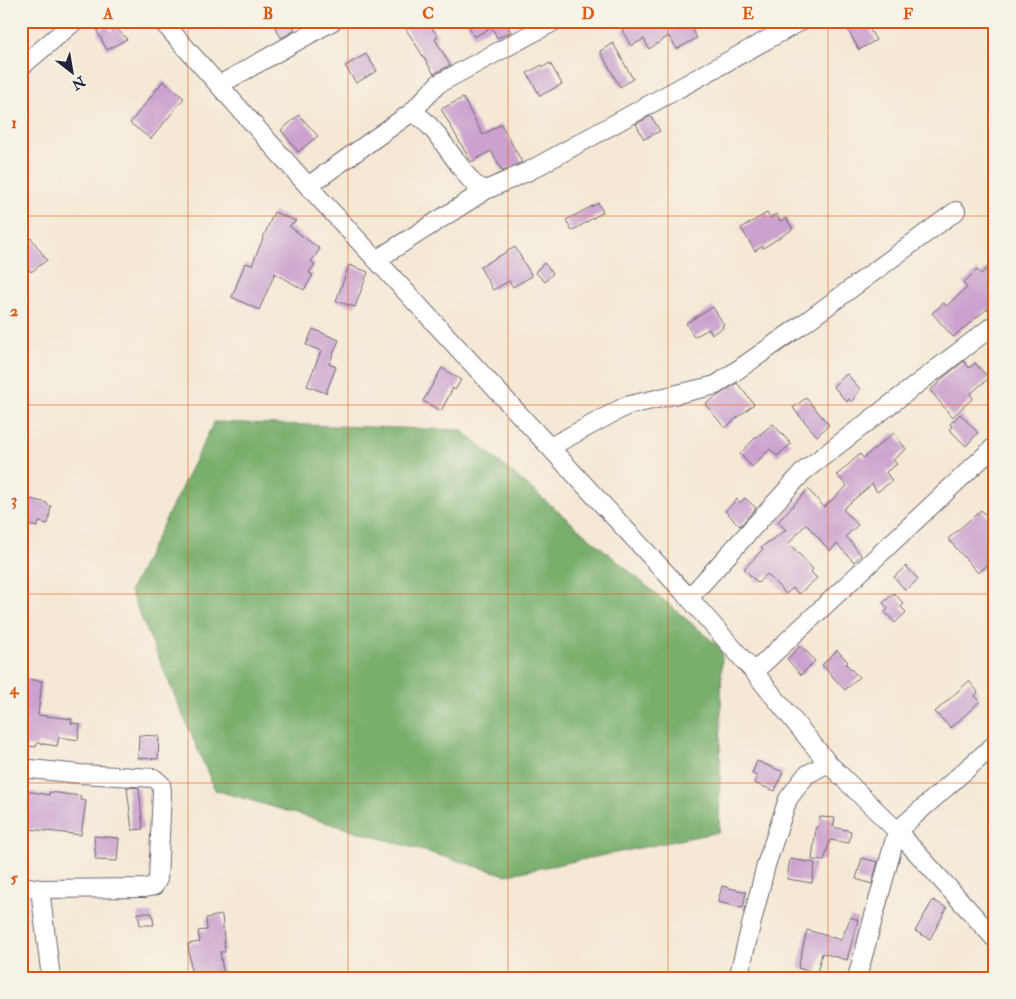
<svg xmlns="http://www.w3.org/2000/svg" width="1016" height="999" font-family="'IM FELL Double Pica',serif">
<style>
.forest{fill:#78af6c;stroke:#4d6854}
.building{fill:#cba1ce}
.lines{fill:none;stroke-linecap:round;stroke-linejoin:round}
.street-casing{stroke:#6c6771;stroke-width:20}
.street{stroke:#fff;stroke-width:18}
.grid{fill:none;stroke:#de560e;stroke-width:1;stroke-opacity:0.55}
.neatline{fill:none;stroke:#de560e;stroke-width:2}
.grid-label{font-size:16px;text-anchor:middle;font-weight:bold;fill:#de560e}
</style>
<rect width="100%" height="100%" fill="#f7f3e8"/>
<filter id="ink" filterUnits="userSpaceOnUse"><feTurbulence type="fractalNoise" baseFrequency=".02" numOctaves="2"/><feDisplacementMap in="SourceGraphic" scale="10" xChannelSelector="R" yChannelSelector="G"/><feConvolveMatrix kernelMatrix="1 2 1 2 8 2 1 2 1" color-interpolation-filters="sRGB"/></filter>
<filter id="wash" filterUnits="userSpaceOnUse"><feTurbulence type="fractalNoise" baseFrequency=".0096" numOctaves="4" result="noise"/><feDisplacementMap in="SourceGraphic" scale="20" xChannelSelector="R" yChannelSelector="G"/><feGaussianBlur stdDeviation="1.12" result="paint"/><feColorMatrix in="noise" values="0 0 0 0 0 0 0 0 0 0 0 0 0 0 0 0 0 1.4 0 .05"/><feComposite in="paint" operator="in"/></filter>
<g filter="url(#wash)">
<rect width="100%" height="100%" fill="#f5e8d4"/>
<!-- forest -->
<path class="forest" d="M 214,422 L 461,430 L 722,649 L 719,832 L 506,875 L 215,790 L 130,591 Z"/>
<g id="blocks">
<!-- building -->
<path class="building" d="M 272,21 L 290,21 L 295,30 L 281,38 Z
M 401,21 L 428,21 L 438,37 L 435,39 L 450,65 L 434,74 Z
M 466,21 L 505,21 L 511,32 L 497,38 L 492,27 L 474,37 Z
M 638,21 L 688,21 L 697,38 L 677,49 L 669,36 L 649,49 L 644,39 L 631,46 L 622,30 Z
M 843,21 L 865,21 L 876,40 L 859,50 Z
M 108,25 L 111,31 L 116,28 L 127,39 L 107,50 L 97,31 Z
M 613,43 L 633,79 L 620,87 L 600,51 Z
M 366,54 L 377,71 L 356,83 L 345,66 Z
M 550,63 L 562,84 L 540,96 L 527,73 L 542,65 L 543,67 Z
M 163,81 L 184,98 L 151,139 L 130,123 Z
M 463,98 L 483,135 L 501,124 L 522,162 L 502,171 L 491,151 L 471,162 L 441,109 Z
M 299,115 L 318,136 L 298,152 L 281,130 Z
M 651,116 L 660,131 L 644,139 L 636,124 Z
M 598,203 L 603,212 L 572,231 L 566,220 Z
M 274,212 L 296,221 L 289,226 L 320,249 L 311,262 L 315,264 L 309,273 L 313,275 L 304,290 L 275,273 L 259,310 L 232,297 L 245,263 L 252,265 Z
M 767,213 L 770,218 L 776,214 L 780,221 L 786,218 L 793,229 L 763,248 L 762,246 L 755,251 L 741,228 Z
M 31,238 L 47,260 L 31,272 L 29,269 L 28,271 L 21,262 L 21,246 Z
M 515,247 L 532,276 L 513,287 L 509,281 L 493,290 L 480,267 Z
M 995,261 L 995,314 L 992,314 L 987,309 L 953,337 L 932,313 L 944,303 L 946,306 L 967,288 L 963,283 L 977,270 L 981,274 Z
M 544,263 L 553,273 L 545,282 L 535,272 Z
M 349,265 L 368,272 L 355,307 L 336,301 Z
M 713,307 L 724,325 L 722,326 L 723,328 L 712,334 L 709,329 L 694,337 L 686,323 Z
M 313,329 L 339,340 L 329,364 L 336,367 L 326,393 L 307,386 L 321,351 L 306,345 Z
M 964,361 L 969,368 L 975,363 L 989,378 L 970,394 L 973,398 L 952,417 L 930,390 L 940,382 L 939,381 Z
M 442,368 L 461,380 L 455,390 L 453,388 L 441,411 L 423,401 Z
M 847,374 L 860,389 L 852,402 L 849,399 L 847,402 L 833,386 Z
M 737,383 L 754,404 L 725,428 L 705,404 Z
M 806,398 L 829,425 L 817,436 L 793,408 Z
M 960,414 L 978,433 L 966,446 L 949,429 L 952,427 L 950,424 Z
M 773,424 L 791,444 L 777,456 L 770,449 L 752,467 L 740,454 L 754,439 Z
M 894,433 L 906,449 L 893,460 L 897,464 L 886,472 L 892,481 L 877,492 L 872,484 L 843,509 L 858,525 L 846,536 L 861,555 L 854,562 L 837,544 L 830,551 L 806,524 L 789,543 L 813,569 L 811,572 L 817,578 L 799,594 L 793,588 L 786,594 L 767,574 L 758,583 L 744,569 L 763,549 L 761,547 L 786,530 L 778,522 L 808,489 L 824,507 L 847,486 L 837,475 L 860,454 L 863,458 Z
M 745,498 L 756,508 L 740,526 L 725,511 L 737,499 L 740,503 Z
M 31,499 L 47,503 L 47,505 L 51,506 L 48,524 L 39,522 L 38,527 L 25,525 Z
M 981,510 L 995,525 L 990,529 L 995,535 L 995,559 L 978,573 L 948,539 Z
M 906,566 L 918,579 L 906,591 L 894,577 Z
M 894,593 L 904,604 L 901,607 L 906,612 L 895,623 L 885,612 L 888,609 L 883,603 Z
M 801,645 L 815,661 L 801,675 L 787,659 Z
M 837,650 L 848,662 L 846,664 L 859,677 L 845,690 L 822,665 Z
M 24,679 L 42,681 L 38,715 L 72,719 L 71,723 L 80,724 L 78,740 L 59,737 L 57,746 L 37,743 L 36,747 L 21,745 L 21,698 Z
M 969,681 L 978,692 L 975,696 L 980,701 L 951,728 L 935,712 Z
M 139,735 L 159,736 L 158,759 L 138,758 Z
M 757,761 L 783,772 L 775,791 L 754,783 L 757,776 L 752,774 Z
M 127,787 L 139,788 L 143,829 L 132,830 Z
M 21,790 L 49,795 L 49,792 L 81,796 L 80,800 L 86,801 L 81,835 L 21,828 Z
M 820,817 L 835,818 L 833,827 L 851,831 L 849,843 L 830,840 L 824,861 L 812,860 L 816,827 L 819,827 Z
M 94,836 L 119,838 L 117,861 L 96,860 Z
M 862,858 L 878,862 L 872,884 L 856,879 Z
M 790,859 L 815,863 L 812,883 L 787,879 Z
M 722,886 L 746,892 L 743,908 L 718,902 Z
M 933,900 L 947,908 L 930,939 L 915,931 Z
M 138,913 L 152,913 L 154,925 L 140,925 Z
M 222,915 L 225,952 L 220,952 L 224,978 L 192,978 L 188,944 L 200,942 L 198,931 L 207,930 L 206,918 Z
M 851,917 L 858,920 L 847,960 L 822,953 L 817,973 L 798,968 L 807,930 L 841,940 Z"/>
</g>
</g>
<g filter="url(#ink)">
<use href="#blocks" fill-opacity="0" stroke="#6c6771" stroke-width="1"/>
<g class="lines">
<defs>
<path id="street" d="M 162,21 L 308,186 L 689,598 L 754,672 L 828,763 L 897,831 L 995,939
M 21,67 L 75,21
M 219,85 L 333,21
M 412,112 L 424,120 L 435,132 L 468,177 L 475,185 L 486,190 L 529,171 L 801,21
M 308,186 L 412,112 L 438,84 L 555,21
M 376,260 L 486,190
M 550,447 L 626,406 L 716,385 L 803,324 L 956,211
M 689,598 L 804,471 L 995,324
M 754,672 L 995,446
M 21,768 L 80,774 L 154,778 L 161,784 L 162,792 L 158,879 L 154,886 L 144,888 L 40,889 L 21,886
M 40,889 L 51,978
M 738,978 L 766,865 L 788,799 L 806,775 L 828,763
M 857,978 L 897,831 L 995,744"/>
</defs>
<!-- street casing -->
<use href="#street" class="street-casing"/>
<!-- street -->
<use href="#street" class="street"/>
</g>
</g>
<!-- grid -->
<path class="grid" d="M 188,21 L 188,978M 348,21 L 348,978M 508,21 L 508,978M 668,21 L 668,978M 828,21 L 828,978M 21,216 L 995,216M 21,405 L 995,405M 21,594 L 995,594M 21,783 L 995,783"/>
<!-- margin -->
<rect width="1016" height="999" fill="none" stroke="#f7f3e8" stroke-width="55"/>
<!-- north arrow -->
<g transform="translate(72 72) rotate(149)" stroke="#f7f3e8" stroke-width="4" paint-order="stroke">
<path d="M0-4L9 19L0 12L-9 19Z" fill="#22223b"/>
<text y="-8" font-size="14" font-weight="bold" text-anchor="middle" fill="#22223b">N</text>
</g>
<rect x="28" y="28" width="960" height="944" class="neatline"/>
<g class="grid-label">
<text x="108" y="19">A</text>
<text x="268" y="19">B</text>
<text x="428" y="19">C</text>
<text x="588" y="19">D</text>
<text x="748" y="19">E</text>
<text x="908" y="19">F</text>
<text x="14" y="128">1</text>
<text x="14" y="316">2</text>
<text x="14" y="505">3</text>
<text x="14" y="694">4</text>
<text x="14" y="883">5</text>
</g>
</svg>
